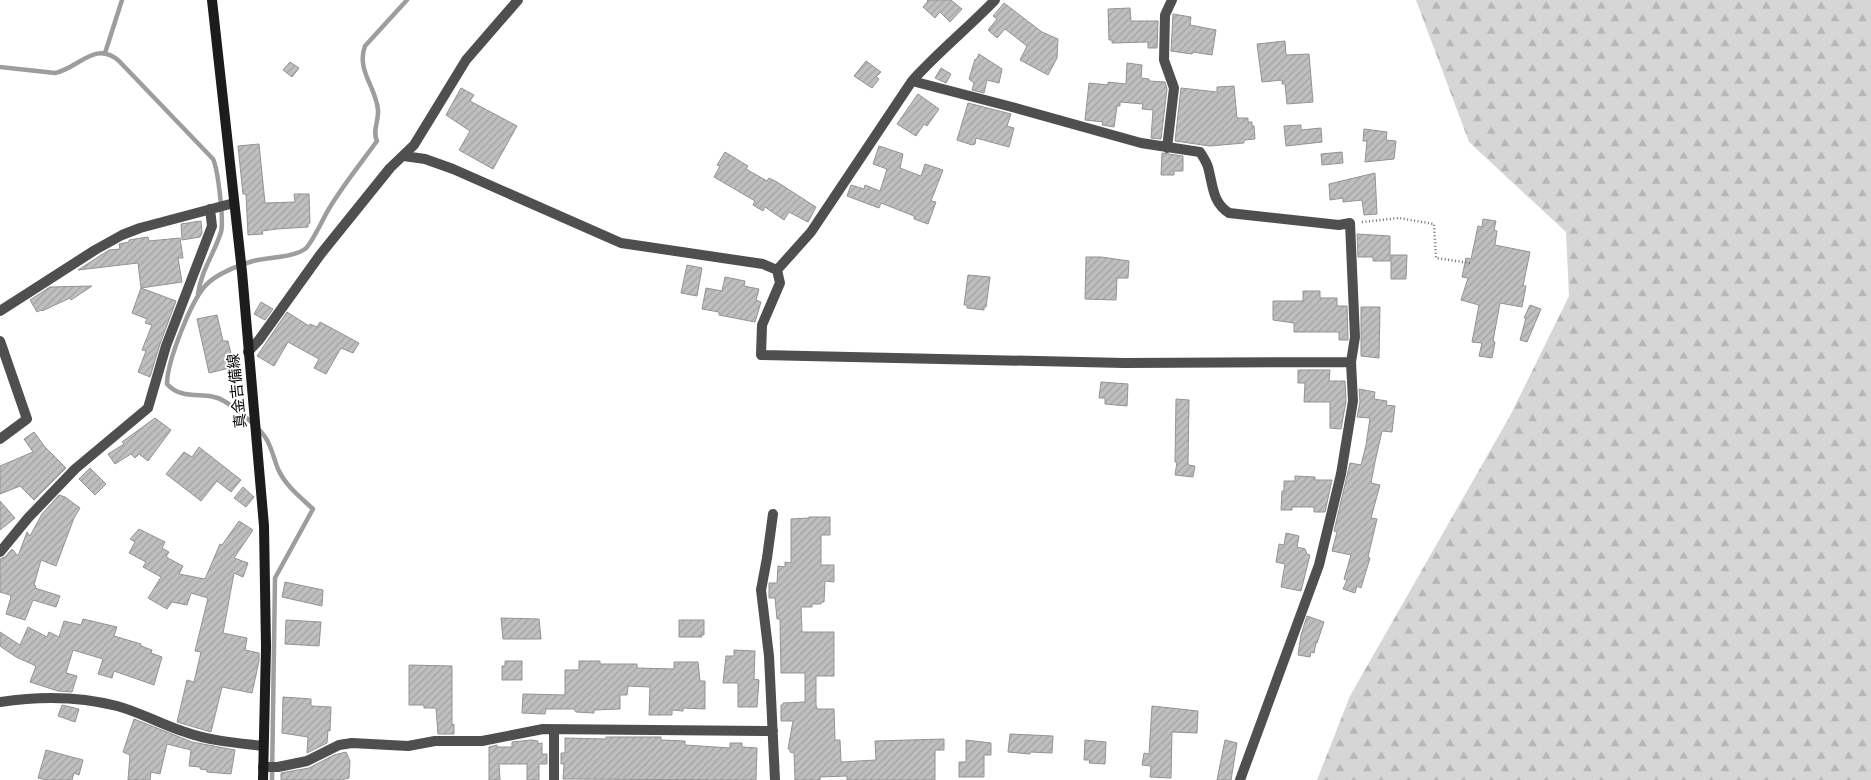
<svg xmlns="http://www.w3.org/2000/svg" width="1871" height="780" font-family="'Fira Sans','Noto Sans JP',sans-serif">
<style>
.forest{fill:url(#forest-firs)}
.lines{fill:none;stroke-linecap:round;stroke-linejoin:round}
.stream{stroke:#9d9d9d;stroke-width:4.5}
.building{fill:url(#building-hatch);stroke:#939393}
.path{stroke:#717171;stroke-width:2.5;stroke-dasharray:1 2.5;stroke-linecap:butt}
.minor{stroke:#4f4f4f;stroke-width:10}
.secondary{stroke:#1c1c1c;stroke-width:10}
.labels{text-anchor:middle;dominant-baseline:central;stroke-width:4;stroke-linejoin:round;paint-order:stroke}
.street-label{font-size:15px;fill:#000;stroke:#fff}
</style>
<defs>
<pattern id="forest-firs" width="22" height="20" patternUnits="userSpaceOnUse" patternTransform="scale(1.25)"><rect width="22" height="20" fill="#d6d6d6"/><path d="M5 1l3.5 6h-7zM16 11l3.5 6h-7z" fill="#b6b6b6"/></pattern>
<pattern id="building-hatch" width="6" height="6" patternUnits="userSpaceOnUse" patternTransform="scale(1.25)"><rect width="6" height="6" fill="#bfbfbf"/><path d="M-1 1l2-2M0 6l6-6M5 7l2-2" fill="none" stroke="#a2a2a2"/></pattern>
</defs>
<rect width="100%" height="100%" fill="#fff"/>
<!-- forest -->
<path class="forest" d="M 1416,0 L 1871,0 L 1871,780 L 1317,780 L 1350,696 L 1511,414 L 1569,296 L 1566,232 L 1469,142 Z"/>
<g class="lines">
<!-- stream -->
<path class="stream" d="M 105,53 L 122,0
M 0,67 L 55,73 C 79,68 95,40 119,61 L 213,159 C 218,169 224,221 221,232 C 214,254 201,271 198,294
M 272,780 L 275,578 L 313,509 C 300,497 285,485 278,469 C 274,459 272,449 267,440 C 259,427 237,409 224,401 C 207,390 183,402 167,384 C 167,362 192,297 208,283 C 220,272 237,266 253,261 C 267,257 292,258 305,249 C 312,244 324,216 330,207 C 344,184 361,163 377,141 C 372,131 379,121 378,110 C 376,87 356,70 365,46 L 407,0"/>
</g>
<!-- building -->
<path class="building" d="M 927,0 L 951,0 L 962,9 L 950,22 L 940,12 L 935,18 L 923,7 L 928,1 Z
M 1004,3 L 1042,32 L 1058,39 L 1057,58 L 1048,75 L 1020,60 L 1027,46 L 1005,29 L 997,38 L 988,30 L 997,19 L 993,16 Z
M 1130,8 L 1131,21 L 1158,21 L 1157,48 L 1148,48 L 1148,42 L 1112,43 L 1112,40 L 1109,40 L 1108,9 Z
M 1173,14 L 1191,17 L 1190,25 L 1216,30 L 1212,55 L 1193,52 L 1192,54 L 1171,51 Z
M 1285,41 L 1286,55 L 1309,54 L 1313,102 L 1287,104 L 1285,84 L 1282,84 L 1282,80 L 1262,82 L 1257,44 Z
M 979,54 L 1002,69 L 999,83 L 987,80 L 984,93 L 972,90 L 974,83 L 969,79 L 975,59 L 976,60 Z
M 866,61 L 881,72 L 876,77 L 879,79 L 872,88 L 854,76 Z
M 290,62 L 299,68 L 292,77 L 283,70 Z
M 1127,63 L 1142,65 L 1141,78 L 1149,79 L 1149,81 L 1165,82 L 1167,89 L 1161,139 L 1151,138 L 1153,110 L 1142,109 L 1143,104 L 1120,102 L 1120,106 L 1117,106 L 1114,127 L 1102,125 L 1103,122 L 1085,120 L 1089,83 L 1108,85 L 1108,82 L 1126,84 Z
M 941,68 L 951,74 L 946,83 L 935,78 Z
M 1234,86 L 1237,118 L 1248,118 L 1248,122 L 1252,122 L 1252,126 L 1254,126 L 1255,139 L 1244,140 L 1244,143 L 1210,146 L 1175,141 L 1181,88 L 1217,92 L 1217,87 Z
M 461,88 L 474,95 L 470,101 L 517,126 L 493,169 L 459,150 L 470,131 L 446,115 Z
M 918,94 L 939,109 L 927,126 L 924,124 L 916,136 L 897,124 Z
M 968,103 L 1011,114 L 1007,126 L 1014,128 L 1009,147 L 976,138 L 975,144 L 972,145 L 957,140 Z
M 1301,125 L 1301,130 L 1321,128 L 1322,142 L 1286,146 L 1284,126 Z
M 1364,129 L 1387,132 L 1386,140 L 1396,141 L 1394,159 L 1365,162 L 1367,141 L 1363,141 Z
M 259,144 L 265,203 L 295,202 L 294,194 L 309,194 L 310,223 L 308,224 L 308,227 L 277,229 L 262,231 L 263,234 L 248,235 L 246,194 L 243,194 L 238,146 Z
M 879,146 L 903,154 L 900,168 L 921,176 L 925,164 L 943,170 L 931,201 L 936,202 L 928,224 L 914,219 L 914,216 L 881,203 L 879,208 L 847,196 L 851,185 L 864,189 L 865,185 L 880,191 L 887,169 L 873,164 Z
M 725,152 L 748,166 L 746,169 L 767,181 L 769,178 L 777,182 L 816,207 L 808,222 L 789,212 L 784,220 L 765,207 L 763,211 L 753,205 L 755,201 L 714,177 L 720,166 L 717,165 Z
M 1342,152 L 1343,163 L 1322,165 L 1321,154 Z
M 1162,153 L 1183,156 L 1183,171 L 1174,171 L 1174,175 L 1161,175 Z
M 1375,173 L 1377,214 L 1364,215 L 1362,200 L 1343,202 L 1343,198 L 1330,200 L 1329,184 Z
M 1483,219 L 1496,221 L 1494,230 L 1497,231 L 1495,245 L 1530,252 L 1523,286 L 1526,286 L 1522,307 L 1500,303 L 1493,341 L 1495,342 L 1492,358 L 1479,356 L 1482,343 L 1472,342 L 1479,305 L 1461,300 L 1468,278 L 1462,277 L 1466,258 L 1471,259 L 1478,226 L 1482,227 Z
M 201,221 L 202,233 L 200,237 L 182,240 L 181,224 Z
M 1357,234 L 1390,236 L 1390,261 L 1373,261 L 1373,257 L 1358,257 Z
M 148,237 L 149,241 L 180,238 L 183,258 L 178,258 L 182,282 L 141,288 L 138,263 L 78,270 L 109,250 L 120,249 L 119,244 L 129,242 L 129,240 Z
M 1391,255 L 1407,255 L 1406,279 L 1391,279 Z
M 1086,257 L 1101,257 L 1129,261 L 1128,278 L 1117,278 L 1116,300 L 1085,299 Z
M 687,265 L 702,268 L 697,296 L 681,293 Z
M 968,275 L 990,277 L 986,307 L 984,307 L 984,310 L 967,308 L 967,305 L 964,305 Z
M 725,277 L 745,281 L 744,286 L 759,289 L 756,300 L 761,302 L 755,322 L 719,315 L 719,312 L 702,309 L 706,288 L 722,291 Z
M 92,286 L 71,300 L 70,298 L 42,311 L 41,310 L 37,312 L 30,300 L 50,287 Z
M 141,288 L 176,301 L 160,344 L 150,377 L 138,372 L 146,351 L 142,350 L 152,325 L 145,323 L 147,319 L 132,313 Z
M 1303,291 L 1320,291 L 1320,298 L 1337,298 L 1337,306 L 1347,306 L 1348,340 L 1339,340 L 1339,332 L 1294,332 L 1294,323 L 1273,320 L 1273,301 L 1303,301 Z
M 261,302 L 273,309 L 265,320 L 254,314 Z
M 1530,305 L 1541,309 L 1527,342 L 1520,340 L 1526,318 L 1524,318 Z
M 1361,307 L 1380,307 L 1379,358 L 1361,356 Z
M 287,312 L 309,326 L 310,324 L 317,327 L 320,322 L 359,343 L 353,353 L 341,348 L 326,374 L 314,368 L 319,359 L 288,342 L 274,366 L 257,356 Z
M 217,315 L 223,341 L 228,341 L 234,367 L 209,373 L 197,319 Z
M 1298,370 L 1330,370 L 1329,381 L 1345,381 L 1346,401 L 1341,429 L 1330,428 L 1330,402 L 1304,402 L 1305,383 L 1298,383 Z
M 1101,382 L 1128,384 L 1127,406 L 1105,404 L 1105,398 L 1099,398 Z
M 1359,389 L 1375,392 L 1374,399 L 1387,401 L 1386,405 L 1395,406 L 1392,432 L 1382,431 L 1375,462 L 1371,483 L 1380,485 L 1371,518 L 1377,519 L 1368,557 L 1370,558 L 1361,588 L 1357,586 L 1355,593 L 1343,589 L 1347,580 L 1344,579 L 1351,555 L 1332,551 L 1337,532 L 1334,531 L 1350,463 L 1361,465 L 1366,445 L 1370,418 L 1357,417 L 1360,402 Z
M 1176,399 L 1189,400 L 1188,465 L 1195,466 L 1193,477 L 1175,475 L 1177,462 L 1175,462 Z
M 155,418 L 171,430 L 148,461 L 139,454 L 135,458 L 131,454 L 115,464 L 108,454 L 124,444 L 122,442 Z
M 34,432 L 45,447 L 66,468 L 34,500 L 20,486 L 0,494 L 0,466 L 33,452 L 24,439 Z
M 199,447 L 241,480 L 231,492 L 217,481 L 201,501 L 166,474 L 184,452 L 192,457 Z
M 90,468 L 106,484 L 95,495 L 79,479 Z
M 1295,476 L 1315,477 L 1315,480 L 1332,480 L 1325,512 L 1314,512 L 1314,507 L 1292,507 L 1292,510 L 1281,510 L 1282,491 L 1284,491 L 1284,481 L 1295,481 Z
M 243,487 L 254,497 L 246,507 L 234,498 Z
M 59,495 L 65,497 L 80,508 L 74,518 L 56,566 L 41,560 L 34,585 L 36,586 L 35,588 L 60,596 L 56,607 L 33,600 L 25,620 L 6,614 L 11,597 L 10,595 L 0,592 L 0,559 L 5,557 L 12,549 L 18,556 L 27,532 L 30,536 L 42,514 Z
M 0,501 L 15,518 L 0,530 Z
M 809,517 L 830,517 L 830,535 L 821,535 L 821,565 L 834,565 L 834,582 L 825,581 L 824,602 L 821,602 L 821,604 L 812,604 L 812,607 L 801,607 L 802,632 L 834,632 L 834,676 L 816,676 L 816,705 L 817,709 L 834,709 L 835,740 L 840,740 L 841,762 L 876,760 L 875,741 L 944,739 L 944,750 L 935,750 L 935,780 L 847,780 L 847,776 L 820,777 L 820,780 L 795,780 L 794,753 L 790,752 L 790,749 L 788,749 L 793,721 L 781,721 L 781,705 L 783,705 L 783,703 L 805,702 L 805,673 L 781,673 L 780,619 L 777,619 L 775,598 L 769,598 L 769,583 L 777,583 L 778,566 L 785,567 L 785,562 L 791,563 L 791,519 L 809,518 Z
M 239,521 L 253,530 L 234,558 L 248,563 L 243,577 L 234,573 L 223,633 L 247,638 L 245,650 L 259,653 L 259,661 L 252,693 L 222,687 L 211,732 L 177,722 L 187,680 L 194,682 L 201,652 L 195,651 L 208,598 L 191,593 L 187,605 L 172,602 L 167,609 L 148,598 L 161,577 L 143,567 L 146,562 L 129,553 L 135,542 L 130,539 L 139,529 L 165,542 L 162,548 L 169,552 L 166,557 L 183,566 L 179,574 L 205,579 L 220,544 L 222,545 Z
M 1286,533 L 1299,536 L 1297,547 L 1305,549 L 1307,554 L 1310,555 L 1301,591 L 1281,587 L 1285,564 L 1276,562 L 1279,544 L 1284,545 Z
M 285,582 L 323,590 L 322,606 L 282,597 Z
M 1307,616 L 1324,622 L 1317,643 L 1316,643 L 1314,653 L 1311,652 L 1310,657 L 1298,655 L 1301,635 Z
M 501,618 L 539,619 L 541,639 L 503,639 Z
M 83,619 L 117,627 L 114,636 L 141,644 L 141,646 L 152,650 L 151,653 L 162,657 L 154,685 L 114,671 L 112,678 L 98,674 L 103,659 L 73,650 L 66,673 L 77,676 L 72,692 L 58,691 L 30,682 L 36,666 L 16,657 L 0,646 L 0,632 L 20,645 L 28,627 L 47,637 L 49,632 L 59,637 L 64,621 L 81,625 Z
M 286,620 L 321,622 L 319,646 L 285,644 Z
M 679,620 L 704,620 L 704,635 L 701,635 L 702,637 L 679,637 Z
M 734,650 L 755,651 L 754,679 L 759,680 L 757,707 L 738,707 L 738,683 L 723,683 L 726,656 L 734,656 Z
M 505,661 L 522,661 L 522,680 L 502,680 L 502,666 L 505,666 Z
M 579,661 L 600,661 L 600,664 L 637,664 L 637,668 L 674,669 L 674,662 L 698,662 L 700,681 L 705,681 L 705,709 L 683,708 L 683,711 L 672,710 L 672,715 L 649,715 L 650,687 L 628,686 L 627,695 L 620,695 L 620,709 L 594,710 L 594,713 L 576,712 L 574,709 L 546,709 L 545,714 L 522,713 L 523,694 L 565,695 L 565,670 L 579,670 Z
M 409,665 L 452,666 L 452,725 L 454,724 L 454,734 L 438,734 L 436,708 L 424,708 L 424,705 L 409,705 Z
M 283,697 L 311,699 L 311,706 L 331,707 L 330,731 L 328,730 L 327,743 L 307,753 L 308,737 L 282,733 Z
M 62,705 L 79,709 L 75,722 L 58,716 Z
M 1152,706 L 1198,711 L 1197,733 L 1172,732 L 1171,778 L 1150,777 L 1151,766 L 1142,765 L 1144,753 L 1149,754 Z
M 134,719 L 192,742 L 235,750 L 231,774 L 207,772 L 207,770 L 200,769 L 200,767 L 189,766 L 191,750 L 167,744 L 160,774 L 151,772 L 150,780 L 128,780 L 130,755 L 123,752 Z
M 1010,734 L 1053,736 L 1052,753 L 1030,752 L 1030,754 L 1008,752 Z
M 606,737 L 661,737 L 661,740 L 685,741 L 685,745 L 730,748 L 730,743 L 742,743 L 742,747 L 757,748 L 756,780 L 563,779 L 564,764 L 561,764 L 561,753 L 565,753 L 565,738 L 606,739 Z
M 531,740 L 538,741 L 538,744 L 542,743 L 542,754 L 547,754 L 547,764 L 539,764 L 539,780 L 527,780 L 527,764 L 499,764 L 500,780 L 489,780 L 489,747 L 497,745 L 497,747 L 512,747 L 512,742 Z
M 966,740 L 991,743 L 991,755 L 984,755 L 984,777 L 959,777 L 959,762 L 966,762 Z
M 1085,740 L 1106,742 L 1105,764 L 1089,763 L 1090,760 L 1084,760 Z
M 1225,740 L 1237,743 L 1231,780 L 1217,780 Z
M 46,750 L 83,760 L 79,775 L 74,773 L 72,780 L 47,780 L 38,778 Z
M 346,752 L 350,761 L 349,778 L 341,780 L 281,780 L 281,773 L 309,768 L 334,755 Z"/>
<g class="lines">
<!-- path -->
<path class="path" d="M 1362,222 L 1399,218 L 1434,224 L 1436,258 L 1470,263"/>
<!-- minor -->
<path class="minor" d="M 912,81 L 1012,107 L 1141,143 L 1200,152 C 1203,157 1206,161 1208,167 C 1213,185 1212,202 1229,213 L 1339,225 L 1350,223 L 1355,337 L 1351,362 L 1353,401 L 1341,474 L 1319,565 L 1240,780
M 1167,148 L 1174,88 L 1164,60 L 1165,15 L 1172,0
M 404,156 L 425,159 L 453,169 L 621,243 L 763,264 L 777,270
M 777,270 L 780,283 L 762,325 L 761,355 L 1124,363 L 1351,362
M 777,270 L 811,232 L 912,81 C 938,52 968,28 995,0
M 0,311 L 95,250 L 122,235 L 140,228 L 234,203
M 0,341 L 27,419 L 0,439
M 248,352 L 259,340 L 320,255 L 390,168 L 414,145 L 466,60 L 518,0
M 773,514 L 767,558 L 761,590 L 769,656 L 775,780
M 0,552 L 28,518 L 75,469 L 148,408 L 166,346 L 212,226 L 210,209
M 0,702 C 39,696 79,696 117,706 C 140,712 162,725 185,732 C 210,741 237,743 263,746
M 554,731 L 554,780
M 263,767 L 278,767 L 307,761 L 339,745 L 352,743 L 408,746 L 435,741 L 482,741 L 543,729 L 773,731"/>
<!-- secondary -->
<path class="secondary" d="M 212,0 L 242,272 L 264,526 L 266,647 L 263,780"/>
</g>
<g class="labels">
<!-- street labels -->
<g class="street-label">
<text transform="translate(237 391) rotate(-96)">真金吉備線</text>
</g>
</g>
</svg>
